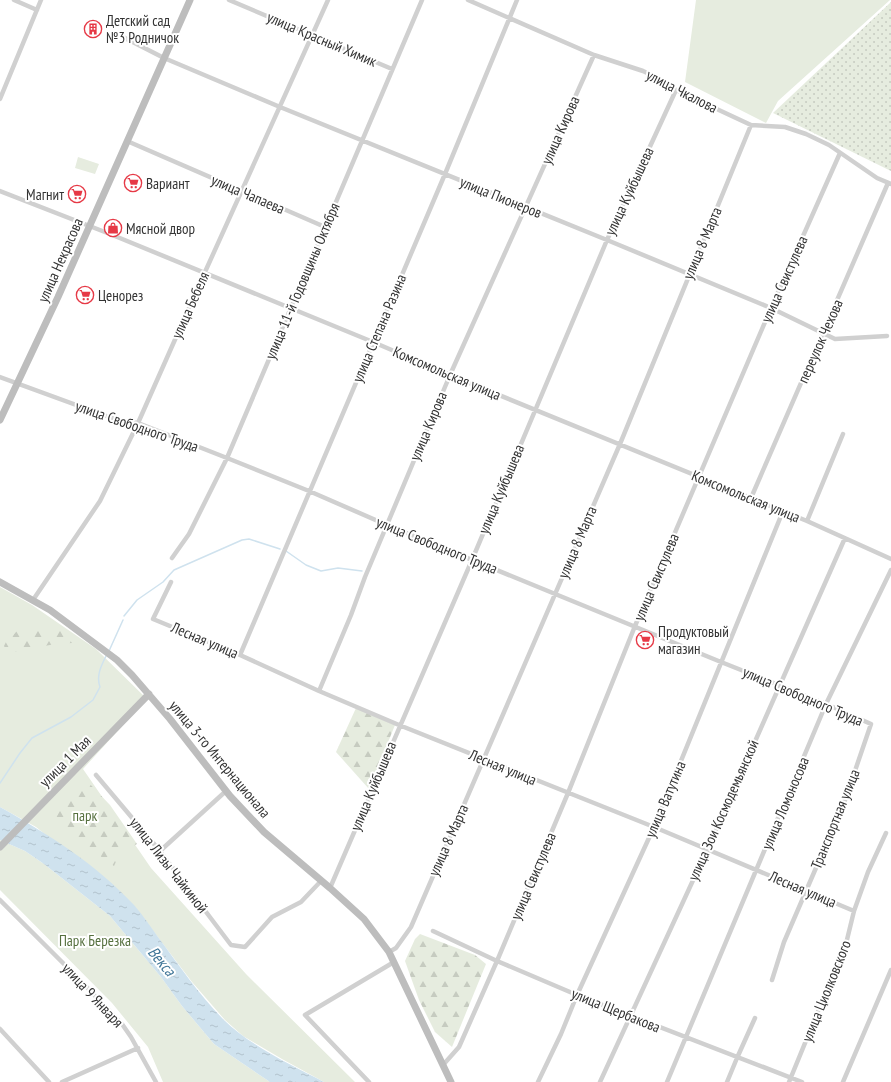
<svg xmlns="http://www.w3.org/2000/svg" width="891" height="1082" font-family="'PT Sans Narrow',sans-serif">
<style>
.green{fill:#e6ecdf}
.forest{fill:url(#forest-firs)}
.garden{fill:url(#garden-dots)}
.water{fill:url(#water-ripples)}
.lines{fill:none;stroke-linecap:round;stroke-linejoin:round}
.stream{stroke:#cfe2ee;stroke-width:1.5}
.street{stroke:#d0d0d0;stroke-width:4.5}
.secondary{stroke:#bdbdbd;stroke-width:7}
.labels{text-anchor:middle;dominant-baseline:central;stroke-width:4;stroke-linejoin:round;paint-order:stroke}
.poi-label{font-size:15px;fill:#333;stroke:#fff;text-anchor:start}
.street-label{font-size:15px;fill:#333;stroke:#fff}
.park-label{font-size:15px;fill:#56703f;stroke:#fff}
.water-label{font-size:16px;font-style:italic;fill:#3f7597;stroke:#fff}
</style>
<defs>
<pattern id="forest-firs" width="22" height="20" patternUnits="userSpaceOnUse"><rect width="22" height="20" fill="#e6ecdf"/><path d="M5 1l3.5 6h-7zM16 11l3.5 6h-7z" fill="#c6cbc0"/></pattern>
<pattern id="garden-dots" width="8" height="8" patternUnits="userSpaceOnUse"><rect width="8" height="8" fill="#e6ecdf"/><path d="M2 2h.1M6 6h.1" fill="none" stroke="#c6cbc0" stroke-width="1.8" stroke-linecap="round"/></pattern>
<pattern id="water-ripples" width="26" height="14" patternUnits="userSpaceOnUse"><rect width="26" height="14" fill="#cfe2ee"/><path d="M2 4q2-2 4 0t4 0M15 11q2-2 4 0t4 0" fill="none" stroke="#b2c2cd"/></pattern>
</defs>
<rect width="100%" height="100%" fill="#fff"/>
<!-- green -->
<path class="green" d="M 696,0 L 890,0 L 778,101 L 766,123 L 685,82 Z
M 78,157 L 99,164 L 95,174 L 75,168 Z
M 0,587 L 32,605 L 96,649 L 147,699 L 83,769 L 151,868 L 246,974 L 355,1082 L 324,1082 L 282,1059 L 243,1036 L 225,1020 L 192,982 L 135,907 L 36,827 L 0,807 Z
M 0,840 L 25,851 L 44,864 L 110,916 L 161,977 L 182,1006 L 214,1044 L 270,1082 L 163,1082 L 148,1047 L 112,1003 L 0,890 Z"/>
<!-- forest -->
<path class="forest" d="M 47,628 L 65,632 L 72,643 L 55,644 L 8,653 L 4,646 L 6,642 L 17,631 Z
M 356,708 L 395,725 L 369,789 L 336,752 Z
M 82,781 L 87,781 L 110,805 L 137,844 L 120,853 L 114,866 L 74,837 L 53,823 L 70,791 Z
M 420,934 L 475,955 L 486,964 L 452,1047 L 435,1032 L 419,1000 L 405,961 L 415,939 Z"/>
<!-- garden -->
<path class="garden" d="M 891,2 L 891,171 L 773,113 Z"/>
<!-- water -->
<path class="water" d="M 0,807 C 48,834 96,864 134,905 C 143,915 150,926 158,937 C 179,965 199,995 224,1020 C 249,1045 293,1066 324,1082 L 270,1082 L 214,1044 L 182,1006 L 161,977 L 110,916 L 44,864 L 25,851 L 0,840 Z"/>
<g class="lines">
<!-- stream -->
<path class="stream" d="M 286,551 L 306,565 L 321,571 L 338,568 L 362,571
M 124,616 L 137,600 L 163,582 L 174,570 L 242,540 L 249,539 L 280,549
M 109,651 L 123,620
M 0,783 L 20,753 L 32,738 L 71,717 L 93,700 L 100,687 C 96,676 101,666 106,656"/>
<!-- street -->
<path class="street" d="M 14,0 L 37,10
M 229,0 L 392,69
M 468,0 L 594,55 L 643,71 L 662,80 L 676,90 L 751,125 L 785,127 L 806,134 L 829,145 L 877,178 L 891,184
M 119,35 L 164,58 L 280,107 L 607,240 L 771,308 L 835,339 L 887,336
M 0,99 L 41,0
M 127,141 L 325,227
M 0,191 L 110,234 L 373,342 L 450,375 L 807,521 L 891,559
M 0,377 L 120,421 L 138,423 L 227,458 L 309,491 L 387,525 L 721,662 L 826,704 L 871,724 L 844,803 L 784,942 L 772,980
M 751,498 L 888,183
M 807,521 L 843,434
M 172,558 L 189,534 L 227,458 L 422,0
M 171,582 L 153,619 L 240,655 L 319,691 L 399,725 L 654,827 L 854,911
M 33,600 L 100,501 L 138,423 L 205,272 L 328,0
M 240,655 L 445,174 L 517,0
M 319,691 L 351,615 L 365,577 L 450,375 L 594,55
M 96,775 L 160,851 L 231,945 L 245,947 L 272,917 L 301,902 L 321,881
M 160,851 L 226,791
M 330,888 L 472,560 L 607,240 L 676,90
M 0,900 L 78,978 L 122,1024 L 131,1037 L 156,1082
M 433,931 L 497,961 L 577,995 L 802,1082
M 389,952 L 396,948 L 411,927 L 620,444 L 751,125
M 0,1029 L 49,1082
M 443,1065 L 459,1047 L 497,961 L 568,793 L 635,626 L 771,308 L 840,153
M 62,1082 L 138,1048
M 369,1082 L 305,1015 L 394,962
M 538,1082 L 561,1034 L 577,995 L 654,827 L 783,511
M 600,1082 L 707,850 L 845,538
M 667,1082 L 826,704 L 891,570
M 727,1082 L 737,1058 L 755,1018
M 789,1082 L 826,992 L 844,952 L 854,911 L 868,872 L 886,833
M 843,1082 L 891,970"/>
<!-- secondary -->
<path class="secondary" d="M 0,420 L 58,297 L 190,0
M 0,582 L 50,610 L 117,660 L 132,675 L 170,719 L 230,796 L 264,832 L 330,888 L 364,919 L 389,952 L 451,1082
M 0,847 L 149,694"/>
</g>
<!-- icons -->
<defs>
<symbol id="building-ring" viewBox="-11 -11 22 22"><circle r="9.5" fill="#fff" stroke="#e63946" stroke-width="1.5"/><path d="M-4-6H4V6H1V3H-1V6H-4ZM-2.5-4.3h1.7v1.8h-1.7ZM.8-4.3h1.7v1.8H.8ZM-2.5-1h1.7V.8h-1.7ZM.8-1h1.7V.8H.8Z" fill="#e63946"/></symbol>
<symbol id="supermarket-ring" viewBox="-11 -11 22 22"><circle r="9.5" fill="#fff" stroke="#e63946" stroke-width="1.5"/><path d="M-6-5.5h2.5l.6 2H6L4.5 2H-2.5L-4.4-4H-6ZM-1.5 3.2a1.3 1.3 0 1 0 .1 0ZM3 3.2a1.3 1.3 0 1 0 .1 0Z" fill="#e63946"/></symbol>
<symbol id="shop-ring" viewBox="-11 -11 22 22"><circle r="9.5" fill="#fff" stroke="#e63946" stroke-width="1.5"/><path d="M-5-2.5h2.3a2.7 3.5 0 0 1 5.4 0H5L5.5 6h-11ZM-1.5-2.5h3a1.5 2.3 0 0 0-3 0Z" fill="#e63946"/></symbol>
</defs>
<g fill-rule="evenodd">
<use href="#building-ring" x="83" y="19" width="20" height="20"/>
<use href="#supermarket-ring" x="123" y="173" width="20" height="20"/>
<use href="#supermarket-ring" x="67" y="184" width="20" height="20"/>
<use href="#shop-ring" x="103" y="218" width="20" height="20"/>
<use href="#supermarket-ring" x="75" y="285" width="20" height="20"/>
<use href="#supermarket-ring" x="635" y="630" width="20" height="20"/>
</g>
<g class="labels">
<!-- poi labels -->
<g class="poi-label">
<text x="106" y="20">Детский сад<tspan x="106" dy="17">№3 Родничок</tspan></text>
<text x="146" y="183">Вариант</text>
<text x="64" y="194" text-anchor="end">Магнит</text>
<text x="126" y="228">Мясной двор</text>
<text x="98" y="295">Ценорез</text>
<text x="658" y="631">Продуктовый<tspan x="658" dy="17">магазин</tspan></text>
</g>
<!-- street labels -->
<g class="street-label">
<text transform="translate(322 39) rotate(23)">улица Красный Химик</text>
<text transform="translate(682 91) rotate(27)">улица Чкалова</text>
<text transform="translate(560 130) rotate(-66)">улица Кирова</text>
<text transform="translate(629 191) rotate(-65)">улица Куйбышева</text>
<text transform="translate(248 194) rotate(23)">улица Чапаева</text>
<text transform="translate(501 197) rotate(22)">улица Пионеров</text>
<text transform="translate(702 243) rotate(-67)">улица 8 Марта</text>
<text transform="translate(60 260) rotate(-66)">улица Некрасова</text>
<text transform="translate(784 279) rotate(-66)">улица Свистулева</text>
<text transform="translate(302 281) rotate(-67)">улица 11-й Годовщины Октября</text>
<text transform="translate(190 305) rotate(-66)">улица Бебеля</text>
<text transform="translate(379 328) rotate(-67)">улица Степана Разина</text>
<text transform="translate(820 341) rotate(-66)">переулок Чехова</text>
<text transform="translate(447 373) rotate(23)">Комсомольская улица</text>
<text transform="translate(137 426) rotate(19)">улица Свободного Труда</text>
<text transform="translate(428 426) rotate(-67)">улица Кирова</text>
<text transform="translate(501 489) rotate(-67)">улица Куйбышева</text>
<text transform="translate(746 496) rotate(22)">Комсомольская улица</text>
<text transform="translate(577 542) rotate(-67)">улица 8 Марта</text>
<text transform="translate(437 545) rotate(22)">улица Свободного Труда</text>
<text transform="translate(656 577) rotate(-67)">улица Свистулева</text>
<text transform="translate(205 640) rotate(23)">Лесная улица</text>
<text transform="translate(803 696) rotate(23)">улица Свободного Труда</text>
<text transform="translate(220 759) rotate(50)">улица 3-го Интернационала</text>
<text transform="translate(65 761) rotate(-45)">улица 1 Мая</text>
<text transform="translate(503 767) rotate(22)">Лесная улица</text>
<text transform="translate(373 786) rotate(-67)">улица Куйбышева</text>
<text transform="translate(665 799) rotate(-67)">улица Ватутина</text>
<text transform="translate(785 803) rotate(-67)">улица Ломоносова</text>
<text transform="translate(723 810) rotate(-66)">улица Зои Космодемьянской</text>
<text transform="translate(835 819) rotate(-68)">Транспортная улица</text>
<text transform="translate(448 840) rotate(-66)">улица 8 Марта</text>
<text transform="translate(169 865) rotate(52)">улица Лизы Чайкиной</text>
<text transform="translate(533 876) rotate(-67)">улица Свистулева</text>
<text transform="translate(803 889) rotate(23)">Лесная улица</text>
<text transform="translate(826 991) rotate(-68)">улица Циолковского</text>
<text transform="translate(93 995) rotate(47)">улица 9 Января</text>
<text transform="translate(616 1010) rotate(22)">улица Щербакова</text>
</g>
<!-- park labels -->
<g class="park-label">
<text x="85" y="815">парк</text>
<text x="95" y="940">Парк Березка</text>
</g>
<!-- water labels -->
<g class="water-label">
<text transform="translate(162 961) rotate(50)">Векса</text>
</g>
</g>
</svg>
